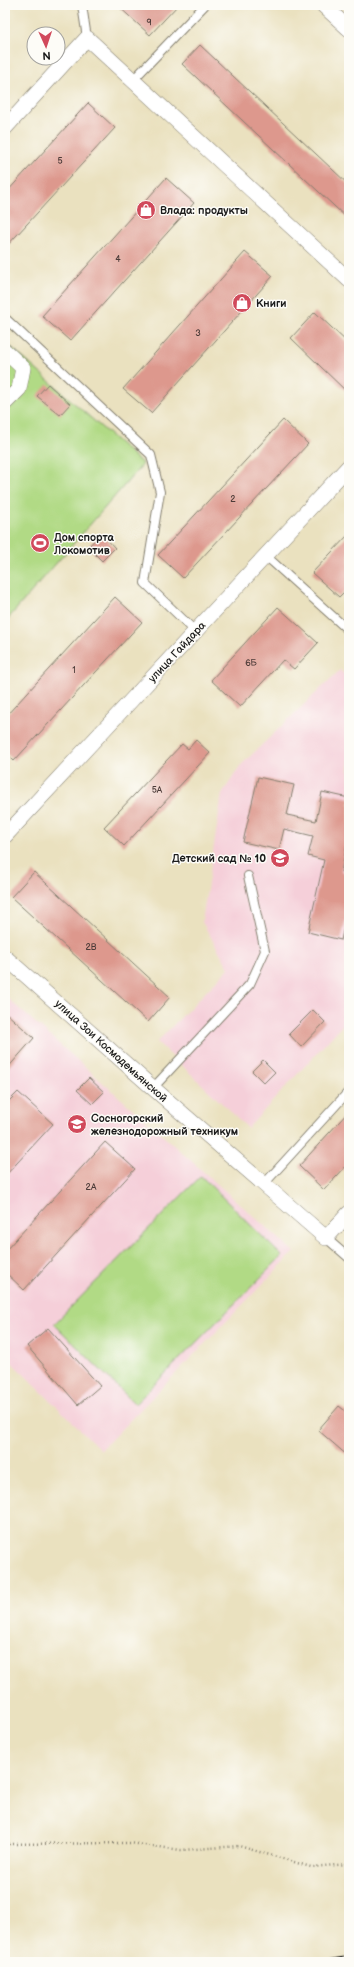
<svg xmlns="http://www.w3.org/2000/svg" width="354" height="1967" font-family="'Balsamiq Sans',sans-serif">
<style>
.built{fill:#f5cfd9}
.pitch{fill:#b1da85;stroke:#667b50}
.building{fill:#dd988d}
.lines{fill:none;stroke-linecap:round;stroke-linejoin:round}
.lane-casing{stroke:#837e6e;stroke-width:10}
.street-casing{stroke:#837e6e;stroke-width:16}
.path{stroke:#837e6e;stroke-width:2.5;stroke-dasharray:1 3;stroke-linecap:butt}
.lane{stroke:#fff;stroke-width:8}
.street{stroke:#fff;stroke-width:15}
.rail-casing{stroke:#1c1c1c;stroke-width:4.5}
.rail{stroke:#fdfcf7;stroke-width:3;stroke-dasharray:9;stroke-linecap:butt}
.labels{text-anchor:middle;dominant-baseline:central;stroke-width:3;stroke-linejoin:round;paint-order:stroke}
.number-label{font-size:9px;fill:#4c3b38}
.poi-label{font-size:11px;font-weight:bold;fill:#1c1c1c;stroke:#fdfcf7;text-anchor:start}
.street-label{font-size:11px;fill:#1c1c1c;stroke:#fdfcf7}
</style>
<rect width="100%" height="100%" fill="#fdfcf7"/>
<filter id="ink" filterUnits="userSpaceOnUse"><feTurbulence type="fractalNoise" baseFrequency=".025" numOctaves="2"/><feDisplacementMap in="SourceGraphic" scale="8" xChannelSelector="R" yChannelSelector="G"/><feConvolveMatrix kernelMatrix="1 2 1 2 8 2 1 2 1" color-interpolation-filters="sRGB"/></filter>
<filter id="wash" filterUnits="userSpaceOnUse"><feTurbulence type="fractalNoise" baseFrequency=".012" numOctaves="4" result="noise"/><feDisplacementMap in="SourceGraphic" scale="16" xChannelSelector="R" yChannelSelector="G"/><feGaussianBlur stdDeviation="0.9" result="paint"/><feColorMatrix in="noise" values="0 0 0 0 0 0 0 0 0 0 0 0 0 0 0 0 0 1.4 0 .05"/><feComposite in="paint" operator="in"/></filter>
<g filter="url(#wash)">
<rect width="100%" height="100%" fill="#eae1bf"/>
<!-- built -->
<path class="built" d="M 340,670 L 349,679 L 349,1018 L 248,1128 L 157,1042 L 229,968 L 202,922 L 222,794 L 240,766 Z
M 5,996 L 294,1252 L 101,1450 L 5,1356 Z"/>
<!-- pitch -->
<path class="pitch" d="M 5,342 L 143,464 L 5,622 Z
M 201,1176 L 282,1256 L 135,1404 L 54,1324 Z"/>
<g id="blocks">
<!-- building -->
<path class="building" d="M 117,5 L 178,5 L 150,35 Z
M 200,45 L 349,185 L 349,220 L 182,64 Z
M 88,103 L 115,128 L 5,248 L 5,194 Z
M 166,178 L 194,203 L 70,341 L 42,316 Z
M 245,252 L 273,276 L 151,413 L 123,389 Z
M 315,312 L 349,344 L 349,394 L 291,338 Z
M 48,384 L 70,404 L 60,415 L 37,396 Z
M 283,420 L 308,444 L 183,578 L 158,555 Z
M 101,533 L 115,548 L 102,561 L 88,547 Z
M 349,534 L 349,587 L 339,597 L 312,573 Z
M 115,597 L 142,622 L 14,761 L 5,752 L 5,717 Z
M 278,607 L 318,643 L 294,669 L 283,660 L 240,707 L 211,680 Z
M 196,740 L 210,753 L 124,846 L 104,827 L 182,744 L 188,749 Z
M 258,777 L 294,785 L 287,815 L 316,821 L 322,792 L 349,798 L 349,835 L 341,872 L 349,874 L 349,906 L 341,940 L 308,932 L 324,860 L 308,856 L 313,836 L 284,829 L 279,850 L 243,842 Z
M 34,872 L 170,997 L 148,1022 L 11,897 Z
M 313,1010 L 325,1022 L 301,1047 L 289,1034 Z
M 5,1012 L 34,1038 L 5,1071 Z
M 263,1060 L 275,1072 L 264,1083 L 252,1071 Z
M 89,1078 L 104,1092 L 92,1104 L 77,1090 Z
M 18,1092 L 53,1124 L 5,1176 L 5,1105 Z
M 349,1111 L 349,1163 L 324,1190 L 299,1166 Z
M 105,1142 L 135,1169 L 24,1290 L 5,1272 L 5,1251 Z
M 48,1328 L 100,1386 L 78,1405 L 27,1346 Z
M 339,1406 L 349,1414 L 349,1457 L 318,1430 Z"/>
</g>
</g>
<g filter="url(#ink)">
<use href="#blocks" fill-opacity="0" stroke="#837e6e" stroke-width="1"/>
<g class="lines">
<defs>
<path id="lane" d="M 82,5 L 87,38
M 133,80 L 205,5
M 5,318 L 151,455 L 160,492 L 145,583 L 196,632
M 266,556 L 349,631
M 153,1088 L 250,984 L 265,951 L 248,876
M 264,1184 L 349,1091
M 326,1238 L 349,1258"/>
<path id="street" d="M 323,5 L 349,29
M 5,128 L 87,38 L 349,280
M 5,351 L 23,368 L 19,389 L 5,403
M 5,836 L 349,466
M 5,957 L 153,1088 L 326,1238 L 349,1213"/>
</defs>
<!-- lane casing -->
<use href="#lane" class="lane-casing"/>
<!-- street casing -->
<use href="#street" class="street-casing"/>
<!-- path -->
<path class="path" d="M 5,1844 L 130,1843 L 181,1850 L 239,1846 L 311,1867 L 349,1864"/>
<!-- lane -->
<use href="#lane" class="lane"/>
<!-- street -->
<use href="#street" class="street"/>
<defs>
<path id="rail" d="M 325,1962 L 349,1958"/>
</defs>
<!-- rail casing -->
<use href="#rail" class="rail-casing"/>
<!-- rail -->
<use href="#rail" class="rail"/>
</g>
</g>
<!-- icons -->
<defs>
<symbol id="shop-disc" viewBox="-11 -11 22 22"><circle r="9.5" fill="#d1495b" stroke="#fdfcf7"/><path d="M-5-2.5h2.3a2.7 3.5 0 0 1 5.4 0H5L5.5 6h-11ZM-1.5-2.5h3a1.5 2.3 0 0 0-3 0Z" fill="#fff"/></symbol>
<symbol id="stadium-disc" viewBox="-11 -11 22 22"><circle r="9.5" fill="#d1495b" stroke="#fdfcf7"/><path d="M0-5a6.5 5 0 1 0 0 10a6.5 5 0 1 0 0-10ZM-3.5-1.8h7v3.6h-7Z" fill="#fff"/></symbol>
<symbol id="school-disc" viewBox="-11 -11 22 22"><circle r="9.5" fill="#d1495b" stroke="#fdfcf7"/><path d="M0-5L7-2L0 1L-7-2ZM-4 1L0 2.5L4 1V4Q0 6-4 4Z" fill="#fff"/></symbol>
<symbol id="university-disc" viewBox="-11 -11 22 22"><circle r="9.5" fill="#d1495b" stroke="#fdfcf7"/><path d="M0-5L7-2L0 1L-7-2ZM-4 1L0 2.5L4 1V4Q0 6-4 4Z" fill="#fff"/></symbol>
</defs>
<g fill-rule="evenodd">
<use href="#shop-disc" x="135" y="199" width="22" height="22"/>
<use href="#shop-disc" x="231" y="292" width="22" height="22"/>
<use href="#stadium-disc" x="29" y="532" width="22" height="22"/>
<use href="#school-disc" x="269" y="847" width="22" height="22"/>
<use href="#university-disc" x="66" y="1113" width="22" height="22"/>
</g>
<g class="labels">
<!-- number labels -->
<g class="number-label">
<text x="149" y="22">9</text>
<text x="60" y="161">5</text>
<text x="118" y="259">4</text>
<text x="198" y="333">3</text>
<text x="233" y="499">2</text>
<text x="251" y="663">6Б</text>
<text x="74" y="670">1</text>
<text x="157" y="790">5А</text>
<text x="91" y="947">2В</text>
<text x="91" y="1187">2А</text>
</g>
<!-- poi labels -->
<g class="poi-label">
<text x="160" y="210">Влада: продукты</text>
<text x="256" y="303">Книги</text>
<text x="54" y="537">Дом спорта<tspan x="54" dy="13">Локомотив</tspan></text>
<text x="266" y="858" text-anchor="end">Детский сад № 10</text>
<text x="91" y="1118">Сосногорский<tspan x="91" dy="13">железнодорожный техникум</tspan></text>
</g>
<!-- street labels -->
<g class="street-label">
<text transform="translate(177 652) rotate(-47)">улица Гайдара</text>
<text transform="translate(111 1051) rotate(42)">улица Зои Космодемьянской</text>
</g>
</g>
<!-- margin -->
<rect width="354" height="1967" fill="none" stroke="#fdfcf7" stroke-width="20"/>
<!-- north arrow -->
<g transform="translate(46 46) rotate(177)"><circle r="19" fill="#fdfcf7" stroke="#a3a29f"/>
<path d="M0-3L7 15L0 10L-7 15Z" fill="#d1495b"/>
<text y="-6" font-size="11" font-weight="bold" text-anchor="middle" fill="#1c1c1c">N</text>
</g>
</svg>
